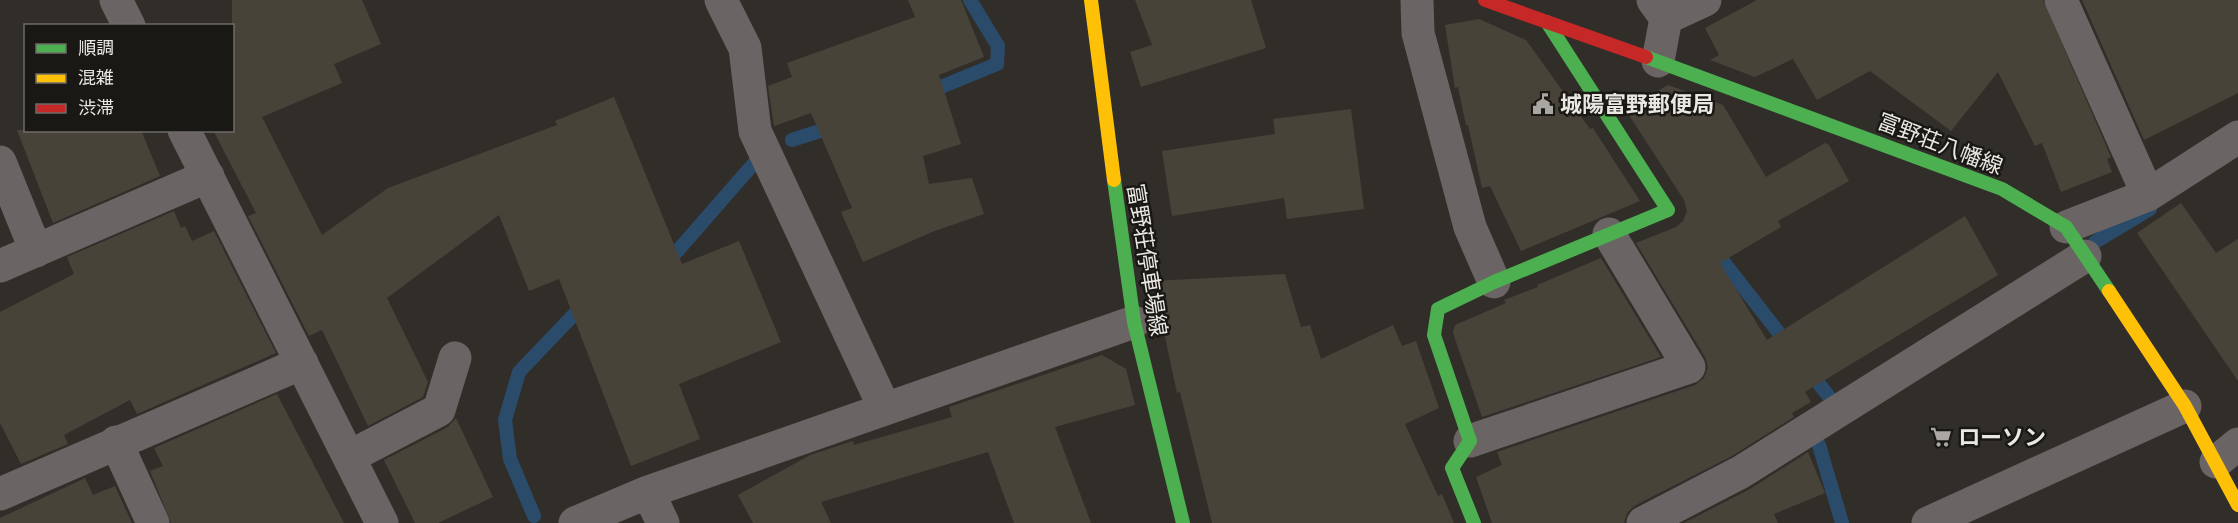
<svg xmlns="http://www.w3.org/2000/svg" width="2238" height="523" font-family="Figtree,'Noto Sans JP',sans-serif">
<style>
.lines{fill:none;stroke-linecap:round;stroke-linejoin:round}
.stream{stroke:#2b4b6a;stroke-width:14}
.building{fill:#484339}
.street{stroke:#6b6464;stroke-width:33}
.fast{stroke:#4caf50;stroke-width:14}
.slow{stroke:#ffc107;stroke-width:14}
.jam{stroke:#c62828;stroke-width:14}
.labels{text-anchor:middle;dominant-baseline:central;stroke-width:5;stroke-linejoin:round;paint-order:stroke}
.poi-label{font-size:22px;font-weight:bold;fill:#ebe8e3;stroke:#1a1814;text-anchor:start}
.street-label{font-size:22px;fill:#ebe8e3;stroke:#1a1814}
</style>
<rect width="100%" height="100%" fill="#312e2a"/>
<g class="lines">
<!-- stream -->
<path class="stream" d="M 926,93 L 997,64 L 998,46 L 970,0
M 792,140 L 835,126
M 2095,242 L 2150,209
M 1712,247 L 1789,346
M 662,262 L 673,256 L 756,161
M 1808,370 L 1834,403
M 1819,445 L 1842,523
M 534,516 L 510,459 L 505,420 L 519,372 L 584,304"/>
</g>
<!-- building -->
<path class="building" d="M 232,0 L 362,0 L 381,44 L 334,64 L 342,83 L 262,117 L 322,235 L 388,188 L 557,125 L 555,121 L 614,97 L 682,264 L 739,241 L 781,342 L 679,384 L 700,439 L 631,466 L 559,279 L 529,291 L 499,215 L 387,298 L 428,382 L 423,397 L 368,426 L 322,330 L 309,336 L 248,216 L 256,213 L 213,130 L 232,130 Z
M 908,0 L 961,0 L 984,57 L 939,75 L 961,144 L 923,156 L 929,184 L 972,178 L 984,214 L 932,232 L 863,262 L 841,212 L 852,208 L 811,113 L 774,126 L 768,86 L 792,77 L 787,63 L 915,17 Z
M 1135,0 L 1251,0 L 1266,48 L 1141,87 L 1130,52 L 1152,45 Z
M 1757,0 L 2043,0 L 2111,157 L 2107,159 L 2112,172 L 2061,192 L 2042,143 L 2035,146 L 1998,72 L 1951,131 L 1870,71 L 1817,100 L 1793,59 L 1755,77 L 1710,60 L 1719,55 L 1705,28 Z
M 2082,0 L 2238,0 L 2238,93 L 2144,140 Z
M 1479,19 L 1526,40 L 1590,129 L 1593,128 L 1640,201 L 1521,251 L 1490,186 L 1482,188 L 1468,125 L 1466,125 L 1458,87 L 1455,88 L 1445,25 Z
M 1668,85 L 1723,105 L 1766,177 L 1825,143 L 1829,145 L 1849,181 L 1778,221 L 1781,227 L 1720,263 L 1767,340 L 1965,216 L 1998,275 L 1805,392 L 1811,402 L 1792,413 L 1794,417 L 1732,456 L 1634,506 L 1627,513 L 1624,523 L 1492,523 L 1476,477 L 1502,465 L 1497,452 L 1695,385 L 1704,378 L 1708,367 L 1705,357 L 1636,243 L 1676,227 L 1683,221 L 1687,211 L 1684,200 L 1625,109 Z
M 1351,109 L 1364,209 L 1287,219 L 1284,198 L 1172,216 L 1162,151 L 1275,134 L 1273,119 Z
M 17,130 L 141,130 L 160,176 L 53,223 Z
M 2181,203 L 2216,253 L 2238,239 L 2238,381 L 2137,233 Z
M 174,211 L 181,228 L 185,226 L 192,241 L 214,231 L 276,353 L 137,414 L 130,400 L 64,435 L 68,444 L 21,464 L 0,423 L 0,312 L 74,274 L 67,257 Z
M 1601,258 L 1661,357 L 1482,417 L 1453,333 L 1455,325 L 1506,303 L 1504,300 L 1538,287 L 1537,285 Z
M 1285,274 L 1301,327 L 1310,325 L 1321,359 L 1393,325 L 1402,346 L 1416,341 L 1439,408 L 1405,424 L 1438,496 L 1442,494 L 1454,523 L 1212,523 L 1180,392 L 1177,393 L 1153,281 Z
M 1102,355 L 1126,369 L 1135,405 L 1055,427 L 1091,523 L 1014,523 L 988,452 L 821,502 L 831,523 L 753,523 L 738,495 L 810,455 L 853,441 L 854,445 L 952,417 L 949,407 Z
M 277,394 L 344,523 L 171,523 L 150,471 L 163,466 L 154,448 Z
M 456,418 L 493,497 L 438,523 L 415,523 L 384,460 L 448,427 Z
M 1808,452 L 1825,493 L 1774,514 L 1778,523 L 1684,523 L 1750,489 Z
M 85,478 L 93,495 L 115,486 L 132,523 L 0,523 L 0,518 Z"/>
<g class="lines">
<!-- street -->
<path class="street" d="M 116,0 L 129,26
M 721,0 L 745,48 L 755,131 L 884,407
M 1417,0 L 1418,33 L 1470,227 L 1494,282
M 1653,0 L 1666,18 L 1658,61
M 2061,0 L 2148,195
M 1666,18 L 1705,0
M 184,130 L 382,523
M 0,162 L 36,251
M 2066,227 L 2148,195 L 2238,137
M 0,266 L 208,176
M 1470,441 L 1689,367 L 1609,234
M 116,442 L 153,523
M 349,457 L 439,410 L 455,358
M 2216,462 L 2238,444
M 648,492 L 663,523
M 0,494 L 302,363
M 575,523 L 648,492 L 1134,322
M 1643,523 L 1741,472 L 2085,256
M 1928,523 L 2185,406"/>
<!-- fast -->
<path class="fast" d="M 1646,57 L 2002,189 L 2066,227 L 2109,291
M 1114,180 L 1134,322 L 1183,523
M 1474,523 L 1452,468 L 1470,441 L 1434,335 L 1438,309 L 1494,282 L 1668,210 L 1547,22"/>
<!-- slow -->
<path class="slow" d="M 1091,0 L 1114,180
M 2109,291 L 2185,406 L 2238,505"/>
<!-- jam -->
<path class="jam" d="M 1485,0 L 1646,57"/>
</g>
<!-- icons -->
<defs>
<symbol id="civic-bare" viewBox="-9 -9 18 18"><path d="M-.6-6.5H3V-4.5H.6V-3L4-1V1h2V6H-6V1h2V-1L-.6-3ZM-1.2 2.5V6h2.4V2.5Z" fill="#aaa7a2" stroke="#1a1814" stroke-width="2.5" paint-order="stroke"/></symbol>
<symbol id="supermarket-bare" viewBox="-9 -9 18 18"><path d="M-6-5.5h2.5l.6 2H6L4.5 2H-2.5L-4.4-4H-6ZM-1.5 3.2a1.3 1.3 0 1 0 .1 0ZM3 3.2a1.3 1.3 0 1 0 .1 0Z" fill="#aaa7a2" stroke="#1a1814" stroke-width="2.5" paint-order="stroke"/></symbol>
</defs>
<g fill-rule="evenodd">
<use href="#civic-bare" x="1528" y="89" width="30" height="30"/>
<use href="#supermarket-bare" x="1926" y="422" width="30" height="30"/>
</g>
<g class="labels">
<!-- poi labels -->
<g class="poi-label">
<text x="1560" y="104">城陽富野郵便局</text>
<text x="1958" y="437">ローソン</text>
</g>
<!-- street labels -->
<g class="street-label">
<text transform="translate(1940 144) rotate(21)">富野荘八幡線</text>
<text transform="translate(1147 260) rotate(81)">富野荘停車場線</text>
</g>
</g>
<!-- legend -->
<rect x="24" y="24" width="210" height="108" fill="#1a1814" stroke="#6e6b67" stroke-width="1.5"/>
<rect x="36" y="44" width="30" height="9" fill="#4caf50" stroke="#6e6b67" stroke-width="1.5"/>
<text x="78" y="54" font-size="18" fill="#ebe8e3">順調</text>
<rect x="36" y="74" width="30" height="9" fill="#ffc107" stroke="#6e6b67" stroke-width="1.5"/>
<text x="78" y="84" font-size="18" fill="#ebe8e3">混雑</text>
<rect x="36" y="104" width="30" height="9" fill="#c62828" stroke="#6e6b67" stroke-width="1.5"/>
<text x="78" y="114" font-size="18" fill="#ebe8e3">渋滞</text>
</svg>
